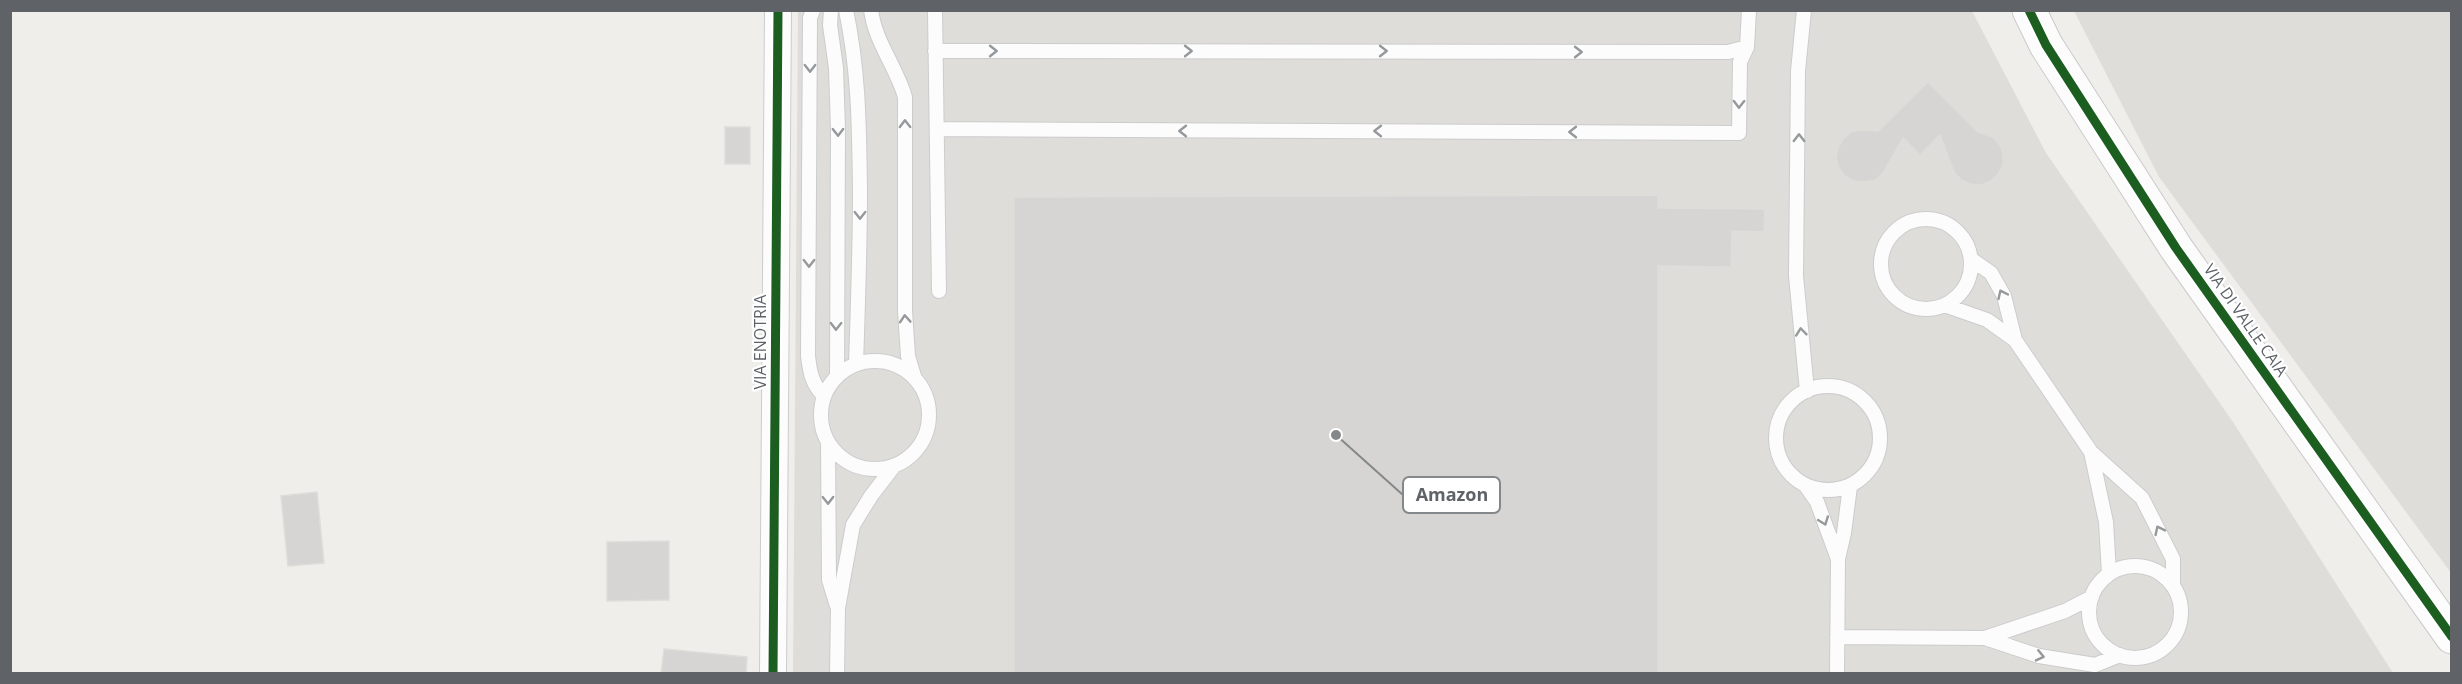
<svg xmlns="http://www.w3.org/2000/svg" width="2462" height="684" font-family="'Open Sans',sans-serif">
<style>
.industrial{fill:#dfddda}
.building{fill:#d6d5d3;stroke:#deddd9;stroke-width:1.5}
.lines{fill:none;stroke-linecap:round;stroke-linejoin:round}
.lane-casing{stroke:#cbcccc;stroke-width:16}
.street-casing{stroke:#cbcccc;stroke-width:28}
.secondary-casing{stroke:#cacacb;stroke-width:35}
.lane{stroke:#fdfcfc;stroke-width:14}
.street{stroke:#fdfcfc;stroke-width:26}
.secondary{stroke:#fdfcfc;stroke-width:33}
.cycleway-casing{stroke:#fff;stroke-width:13}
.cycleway{stroke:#1b5e20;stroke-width:9}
.oneway{stroke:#96999c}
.labels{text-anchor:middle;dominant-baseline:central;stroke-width:4.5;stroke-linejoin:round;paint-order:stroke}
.street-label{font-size:16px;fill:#5f6368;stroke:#fff}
.leader{fill:none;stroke:#84888a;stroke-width:2}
.callout-dot{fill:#84888a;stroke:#fff;stroke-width:2}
.callout{fill:#fff;stroke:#84888a;stroke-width:2}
.callout-label{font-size:18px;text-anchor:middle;font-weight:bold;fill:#5f6368}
</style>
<rect width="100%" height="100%" fill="#efeeea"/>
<!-- industrial -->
<path class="industrial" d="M 798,10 L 1972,11 L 2046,153 L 2233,422 L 2393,673 L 793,674 Z
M 2074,11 L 2451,11 L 2451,573 L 2159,177 Z"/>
<!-- building -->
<path class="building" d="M 1928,82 L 1978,132 L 1993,137 L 2000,145 L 2003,154 L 2003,165 L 1998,174 L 1991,181 L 1981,185 L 1970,184 L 1961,180 L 1954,172 L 1940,135 L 1920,155 L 1903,138 L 1883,173 L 1875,180 L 1864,182 L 1854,181 L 1845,176 L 1839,168 L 1836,158 L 1838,148 L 1843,139 L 1851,132 L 1861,130 L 1878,131 Z
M 725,127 L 750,127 L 750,164 L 725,164 Z
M 1658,195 L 1658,208 L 1765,209 L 1764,232 L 1732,231 L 1731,267 L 1658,266 L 1658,674 L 1014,674 L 1014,197 Z
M 317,492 L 324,563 L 288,566 L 281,496 Z
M 669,541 L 669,600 L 607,601 L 607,542 Z
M 664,649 L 747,657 L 746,674 L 661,674 Z"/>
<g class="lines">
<defs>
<path id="lane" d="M 813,10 L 810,18 L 808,356 C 810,373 812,384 824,396
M 831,10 L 830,25 L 836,68 L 838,130 L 837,377
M 846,10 C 859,73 859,125 860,189 C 860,247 858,306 856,364
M 871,10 C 875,42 896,66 905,97 L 905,311 L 908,356 L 914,376
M 935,10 L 939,291
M 1804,10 L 1798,71 L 1796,276 L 1807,391
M 935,51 L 1728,52 L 1747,47
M 937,129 L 1739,133 L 1740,62 L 1747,47 L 1749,10
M1881 264a45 45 0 1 1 90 0a45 45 0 1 1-90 0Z
M 1971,259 L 1991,273 L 2004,296 L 2015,340
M 1944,305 L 1987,320 L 2015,340 L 2091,452 L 2142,498 L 2173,559 L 2173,585
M821 415a54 54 0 1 1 108 0a54 54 0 1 1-108 0Z
M1776 438a52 52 0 1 1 104 0a52 52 0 1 1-104 0Z
M 828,442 L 829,580 L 837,606
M 2091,452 L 2106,522 L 2109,574
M 1806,486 L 1817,502 L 1838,559
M2089 612a46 46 0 1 1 92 0a46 46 0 1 1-92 0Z
M 1837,637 L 1985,638 L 2065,611 L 2092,597
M 1985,638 L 2039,656 L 2095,665 L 2120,655
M 837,674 L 838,608 L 853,525 L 871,496 L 894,466
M 1837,674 L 1838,559 L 1844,533 L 1850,486"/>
<path id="street" d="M 773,674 L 778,10"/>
<path id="secondary" d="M 2029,10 L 2046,45 L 2176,248 L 2452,637"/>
</defs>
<!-- lane casing -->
<use href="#lane" class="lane-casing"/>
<!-- street casing -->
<use href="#street" class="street-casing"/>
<!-- secondary casing -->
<use href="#secondary" class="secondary-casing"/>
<!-- lane -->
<use href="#lane" class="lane"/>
<!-- street -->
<use href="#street" class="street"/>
<!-- secondary -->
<use href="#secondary" class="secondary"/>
<defs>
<path id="cycleway" d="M 2029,10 L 2046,45 L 2176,248 L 2452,637
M 773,674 L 778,10"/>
</defs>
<!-- cycleway casing -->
<use href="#cycleway" class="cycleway-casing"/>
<!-- cycleway -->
<use href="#cycleway" class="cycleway"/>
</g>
<!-- one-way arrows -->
<defs><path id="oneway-chevron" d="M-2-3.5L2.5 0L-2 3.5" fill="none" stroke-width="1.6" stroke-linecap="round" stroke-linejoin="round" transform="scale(1.5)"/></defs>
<g class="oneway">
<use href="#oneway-chevron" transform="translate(993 51)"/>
<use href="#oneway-chevron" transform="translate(1188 51)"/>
<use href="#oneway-chevron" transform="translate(1383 51)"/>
<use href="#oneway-chevron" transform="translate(1578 52)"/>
<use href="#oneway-chevron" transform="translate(810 68) rotate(90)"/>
<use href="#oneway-chevron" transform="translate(1739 104) rotate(91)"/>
<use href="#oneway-chevron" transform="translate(905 124) rotate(-91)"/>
<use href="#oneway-chevron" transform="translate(1183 131) rotate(-180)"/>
<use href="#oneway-chevron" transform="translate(1378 131) rotate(-180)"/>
<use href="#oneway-chevron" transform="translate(838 132) rotate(89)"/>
<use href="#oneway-chevron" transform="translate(1573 132) rotate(-180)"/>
<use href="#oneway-chevron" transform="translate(1799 138) rotate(-90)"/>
<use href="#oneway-chevron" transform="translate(860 215) rotate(90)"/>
<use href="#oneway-chevron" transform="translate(809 263) rotate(90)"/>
<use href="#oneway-chevron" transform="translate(2002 294) rotate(-115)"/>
<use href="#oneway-chevron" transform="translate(905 319) rotate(-94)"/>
<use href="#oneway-chevron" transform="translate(836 326) rotate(91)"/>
<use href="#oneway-chevron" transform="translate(1801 332) rotate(-96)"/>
<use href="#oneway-chevron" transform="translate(828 500) rotate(89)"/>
<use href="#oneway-chevron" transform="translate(1824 521) rotate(70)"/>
<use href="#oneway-chevron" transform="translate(2159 530) rotate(-116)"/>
<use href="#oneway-chevron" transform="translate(2040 656) rotate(13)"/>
</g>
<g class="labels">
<!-- street labels -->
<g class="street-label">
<text transform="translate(2246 320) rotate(55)">VIA DI VALLE CAIA</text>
<text transform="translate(760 342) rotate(-90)">VIA ENOTRIA</text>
</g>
</g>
<!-- callouts -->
<path class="leader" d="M1336 435L1403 495"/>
<circle class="callout-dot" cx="1336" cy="435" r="6"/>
<rect class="callout" x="1403" y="477" width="97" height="36" rx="6"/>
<g class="callout-label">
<text x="1452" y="501">Amazon</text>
</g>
<!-- border -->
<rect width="2462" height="684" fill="none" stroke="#5f6368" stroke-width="24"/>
</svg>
